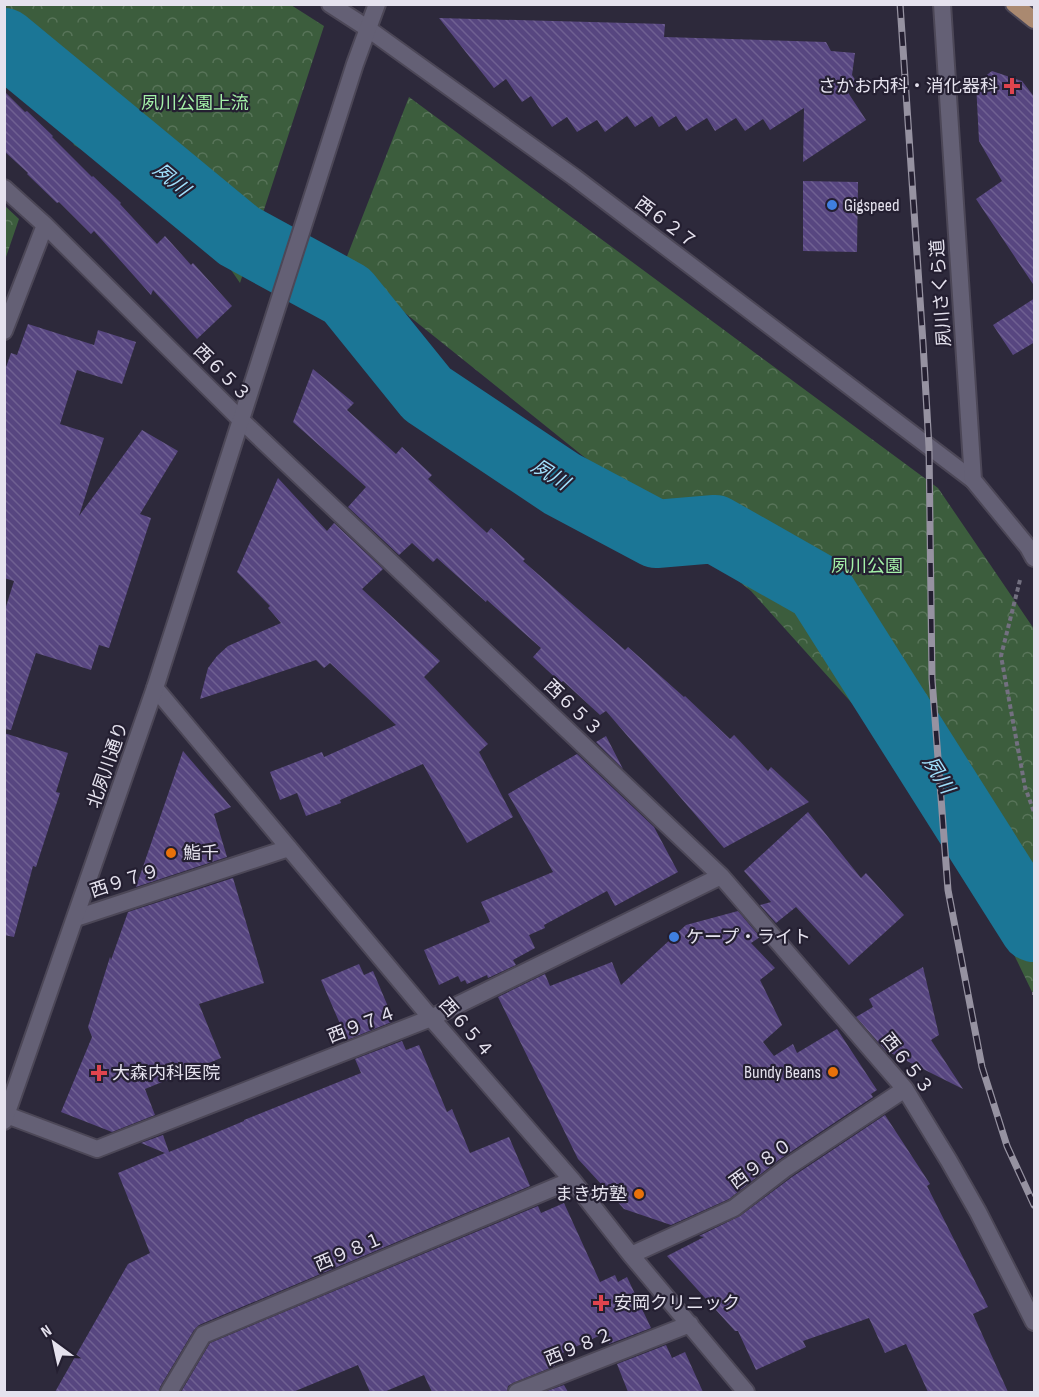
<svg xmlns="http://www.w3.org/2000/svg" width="1039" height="1397" font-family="'Sofia Sans Condensed','Noto Sans JP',sans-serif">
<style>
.forest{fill:url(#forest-crowns)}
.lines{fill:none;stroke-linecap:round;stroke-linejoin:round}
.river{stroke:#1b7696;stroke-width:68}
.building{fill:url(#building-back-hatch)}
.minor-casing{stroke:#4c4757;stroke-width:20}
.tertiary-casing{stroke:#4c4757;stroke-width:20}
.primary-casing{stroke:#4c4757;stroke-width:20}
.path{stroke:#737080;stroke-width:4;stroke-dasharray:4.5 3;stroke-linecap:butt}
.minor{stroke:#646075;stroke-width:16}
.tertiary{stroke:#646075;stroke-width:16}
.primary{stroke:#aa8970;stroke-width:16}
.rail-casing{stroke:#9692a1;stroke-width:7}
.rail{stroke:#241f31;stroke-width:4.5;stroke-dasharray:14;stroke-linecap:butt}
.health-dot{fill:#e0444e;stroke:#241f31;stroke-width:2}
.shop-dot{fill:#3f7fe0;stroke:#241f31;stroke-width:2}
.food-dot{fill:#e8710a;stroke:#241f31;stroke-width:2}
.labels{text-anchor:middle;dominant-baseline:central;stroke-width:4.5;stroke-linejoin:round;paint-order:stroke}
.poi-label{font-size:18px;fill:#e5e2ee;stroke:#241f31;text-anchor:start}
.park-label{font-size:18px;fill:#a4f1a8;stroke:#241f31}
.street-label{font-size:18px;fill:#e5e2ee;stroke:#241f31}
.water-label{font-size:20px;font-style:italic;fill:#a0dffb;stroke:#241f31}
</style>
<defs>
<pattern id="forest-crowns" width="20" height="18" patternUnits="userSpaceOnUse" patternTransform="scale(1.5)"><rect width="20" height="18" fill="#3c5d3d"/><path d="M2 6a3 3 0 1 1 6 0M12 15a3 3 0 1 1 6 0" fill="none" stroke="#587459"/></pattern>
<pattern id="building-back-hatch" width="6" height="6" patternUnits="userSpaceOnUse" patternTransform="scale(1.5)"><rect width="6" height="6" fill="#574680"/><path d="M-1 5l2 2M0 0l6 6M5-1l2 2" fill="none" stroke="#6f6092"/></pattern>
</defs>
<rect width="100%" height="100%" fill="#2d293b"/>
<!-- forest -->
<path class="forest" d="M 5,4 L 291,5 L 324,26 L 240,283 L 218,251 L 141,185 L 74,145 L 65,118 L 5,66 Z
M 409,97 L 938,488 L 1034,629 L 1034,996 L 939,800 L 751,591 L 344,264 Z
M 5,206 L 19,219 L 5,260 Z"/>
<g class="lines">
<!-- river -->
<path class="river" d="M 4,42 L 239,236 L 347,295 L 427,394 L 562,484 L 656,534 L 715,529 L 819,588 L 1034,928"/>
</g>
<!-- building -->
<path class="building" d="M 439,18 L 665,24 L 664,37 L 826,42 L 831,51 L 855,53 L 852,75 L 858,84 L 847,91 L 866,120 L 803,162 L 804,108 L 770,130 L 763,119 L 745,131 L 736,118 L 715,131 L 707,118 L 686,131 L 676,116 L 659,127 L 652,116 L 635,127 L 627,116 L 605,132 L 597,120 L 577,132 L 567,117 L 552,127 L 531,96 L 522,102 L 506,79 L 494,88 Z
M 992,71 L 1022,81 L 1035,98 L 1035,287 L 976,199 L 1002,181 L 979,141 L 976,83 Z
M 4,91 L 25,112 L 27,111 L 53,136 L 52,137 L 92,177 L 93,176 L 121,203 L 120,204 L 157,244 L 165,236 L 191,265 L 193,263 L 232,306 L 197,339 L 153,290 L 151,295 L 94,231 L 91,234 L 59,202 L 57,203 L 27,174 L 28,173 L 4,151 Z
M 803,181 L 858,182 L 857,252 L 803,251 Z
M 1035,298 L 1035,342 L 1013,355 L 993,325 Z
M 28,324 L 94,345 L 98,330 L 136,342 L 122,384 L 77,370 L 60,424 L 104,438 L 79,516 L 142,430 L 178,451 L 140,514 L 151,518 L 109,648 L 99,645 L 91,670 L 36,653 L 11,730 L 4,729 L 4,613 L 14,581 L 4,578 L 4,373 L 11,353 L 17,355 Z
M 313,369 L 354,403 L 347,410 L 396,454 L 402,447 L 432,475 L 428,479 L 487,533 L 491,528 L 525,559 L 523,561 L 625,650 L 628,647 L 684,697 L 685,696 L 730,739 L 734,735 L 768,771 L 771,767 L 809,802 L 724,848 L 606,711 L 600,715 L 563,681 L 561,683 L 533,657 L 541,648 L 487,600 L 486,602 L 437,558 L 433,562 L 412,543 L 399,555 L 348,507 L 366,487 L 293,422 Z
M 278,478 L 327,531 L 334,523 L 383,569 L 362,589 L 440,661 L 424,677 L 488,744 L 479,752 L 513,817 L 467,843 L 423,764 L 340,800 L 341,803 L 306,816 L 297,793 L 280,800 L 270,772 L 322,752 L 324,757 L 396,725 L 330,663 L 324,668 L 316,660 L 200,699 L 208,668 L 217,656 L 228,646 L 281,623 L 268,608 L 270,606 L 237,572 Z
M 4,733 L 68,753 L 56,792 L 60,793 L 36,867 L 33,866 L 14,937 L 4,935 Z
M 606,736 L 623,769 L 596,742 Z
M 183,751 L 231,807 L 214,814 L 227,857 L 136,887 Z
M 577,754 L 654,827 L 678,872 L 615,906 L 607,891 L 544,925 L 545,928 L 529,935 L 535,948 L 513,960 L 516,965 L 488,978 L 487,975 L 467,984 L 465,980 L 461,982 L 458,976 L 439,985 L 424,950 L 490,922 L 481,902 L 553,872 L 508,794 Z
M 808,812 L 861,878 L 866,873 L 904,915 L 849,965 L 796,907 L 776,923 L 760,905 L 771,902 L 744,871 Z
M 233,878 L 264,983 L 199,1004 L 221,1058 L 145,1089 L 155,1115 L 112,1132 L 61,1112 L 92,1037 L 88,1027 L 110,957 L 111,960 L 128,912 Z
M 738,911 L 760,937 L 751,943 L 775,968 L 760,980 L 782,1025 L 763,1042 L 774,1056 L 793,1044 L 797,1053 L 837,1029 L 877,1090 L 871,1094 L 873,1097 L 780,1159 L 729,1199 L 671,1225 L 624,1209 L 578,1159 L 498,997 L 545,974 L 550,986 L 612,962 L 621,985 L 686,925 Z
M 359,964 L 364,975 L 373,971 L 394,1021 L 347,1040 L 321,980 Z
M 923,967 L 939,1035 L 931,1040 L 963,1089 L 885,1050 L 856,1017 L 873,1007 L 869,999 Z
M 402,1041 L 406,1050 L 419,1045 L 447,1112 L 452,1109 L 470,1153 L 509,1137 L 530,1186 L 199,1325 L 194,1330 L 160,1387 L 159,1392 L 55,1392 L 128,1264 L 150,1253 L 118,1173 L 165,1153 L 141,1143 L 163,1135 L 169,1152 L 179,1148 L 244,1121 L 244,1120 L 361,1073 L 355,1059 Z
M 885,1115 L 930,1184 L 927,1186 L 988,1307 L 973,1314 L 1008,1392 L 928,1392 L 906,1344 L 885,1353 L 869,1318 L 803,1341 L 806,1347 L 756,1370 L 738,1331 L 735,1331 L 667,1256 L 704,1237 L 699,1236 L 740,1216 L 792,1177 Z
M 564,1203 L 600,1282 L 615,1275 L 618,1282 L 627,1277 L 651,1328 L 609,1344 L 605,1333 L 552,1358 L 555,1366 L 513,1383 L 508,1386 L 507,1392 L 432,1392 L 424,1375 L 384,1392 L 370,1392 L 358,1365 L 293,1392 L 181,1392 L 210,1343 L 538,1206 L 541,1213 Z
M 666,1345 L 672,1358 L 685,1352 L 703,1392 L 628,1392 L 617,1364 Z
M 564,1385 L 568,1392 L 544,1392 Z"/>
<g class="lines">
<defs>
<path id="minor" d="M 330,4 L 367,28 L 574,177 L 973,480
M 4,188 L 45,225 L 241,420 L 721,876 L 905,1089 L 949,1161 L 978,1212 L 1034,1322
M 4,331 L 45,225
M 155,688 L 431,1018 L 572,1180 L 631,1255 L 746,1392
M 76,918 L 289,848
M 4,1114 L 97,1149 L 431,1018 L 721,876
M 631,1255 L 734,1208 L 786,1168 L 905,1089
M 169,1392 L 203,1335 L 572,1180
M 517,1392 L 690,1324"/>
<path id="tertiary" d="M 942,4 L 973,480 L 1028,547 L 1034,558
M 4,1121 L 155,688 L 355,64 L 377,4"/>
<path id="primary" d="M 1014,4 L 1034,20"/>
</defs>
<!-- minor casing -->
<use href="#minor" class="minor-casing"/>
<!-- tertiary casing -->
<use href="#tertiary" class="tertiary-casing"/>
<!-- primary casing -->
<use href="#primary" class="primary-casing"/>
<!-- path -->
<path class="path" d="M 1020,580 L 1001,656 L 1025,787 L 1034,812
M 1034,992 L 1034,995"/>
<!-- minor -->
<use href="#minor" class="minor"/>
<!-- tertiary -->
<use href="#tertiary" class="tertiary"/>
<!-- primary -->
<use href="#primary" class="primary"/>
<defs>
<path id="rail" d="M 900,4 L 923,343 L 929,447 L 932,679 L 948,890 L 982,1067 L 1007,1146 L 1034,1205"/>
</defs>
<!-- rail casing -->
<use href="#rail" class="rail-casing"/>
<!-- rail -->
<use href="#rail" class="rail"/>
</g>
<!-- markers -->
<g class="health-dot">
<path d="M1009 77h6v6h6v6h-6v6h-6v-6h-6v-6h6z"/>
<path d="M96 1064h6v6h6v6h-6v6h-6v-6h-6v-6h6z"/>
<path d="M598 1294h6v6h6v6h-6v6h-6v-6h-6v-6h6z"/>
</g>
<g class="shop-dot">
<circle cx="832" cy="205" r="6"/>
<circle cx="674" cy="937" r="6"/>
</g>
<g class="food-dot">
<circle cx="171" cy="853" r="6"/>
<circle cx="833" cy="1072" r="6"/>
<circle cx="639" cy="1194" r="6"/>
</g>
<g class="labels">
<!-- poi labels -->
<g class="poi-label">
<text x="998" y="86" text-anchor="end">さかお内科・消化器科</text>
<text x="844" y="205">Gigspeed</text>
<text x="183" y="853">鮨千</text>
<text x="686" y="937">ケープ・ライト</text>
<text x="821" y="1072" text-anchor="end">Bundy Beans</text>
<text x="112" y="1073">大森内科医院</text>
<text x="627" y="1194" text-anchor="end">まき坊塾</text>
<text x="614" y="1303">安岡クリニック</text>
</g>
<!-- park labels -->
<g class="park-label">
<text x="195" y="103">夙川公園上流</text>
<text x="867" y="566">夙川公園</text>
</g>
<!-- street labels -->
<g class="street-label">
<text transform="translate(666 223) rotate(37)">西６２７</text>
<text transform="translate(941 293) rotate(-94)">夙川さくら道</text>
<text transform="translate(222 373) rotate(45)">西６５３</text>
<text transform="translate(573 708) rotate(44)">西６５３</text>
<text transform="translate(108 765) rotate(-71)">北夙川通り</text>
<text transform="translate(125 881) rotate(-18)">西９７９</text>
<text transform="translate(362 1025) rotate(-21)">西９７４</text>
<text transform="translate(466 1028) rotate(49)">西６５４</text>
<text transform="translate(907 1064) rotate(52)">西６５３</text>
<text transform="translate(761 1164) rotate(-36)">西９８０</text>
<text transform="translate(349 1252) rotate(-23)">西９８１</text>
<text transform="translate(579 1347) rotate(-22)">西９８２</text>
</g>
<!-- water labels -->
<g class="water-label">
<text transform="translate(171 180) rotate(40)">夙川</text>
<text transform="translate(550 475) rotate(32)">夙川</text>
<text transform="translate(938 775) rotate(58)">夙川</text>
</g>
</g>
<!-- border -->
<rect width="1039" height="1397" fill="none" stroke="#e5e2ee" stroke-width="12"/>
<!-- north arrow -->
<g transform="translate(54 1343) rotate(327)" stroke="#241f31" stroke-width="4.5" paint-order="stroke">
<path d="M0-4.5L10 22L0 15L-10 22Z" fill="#e5e2ee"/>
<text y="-9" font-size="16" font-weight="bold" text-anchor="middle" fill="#e5e2ee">N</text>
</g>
</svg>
